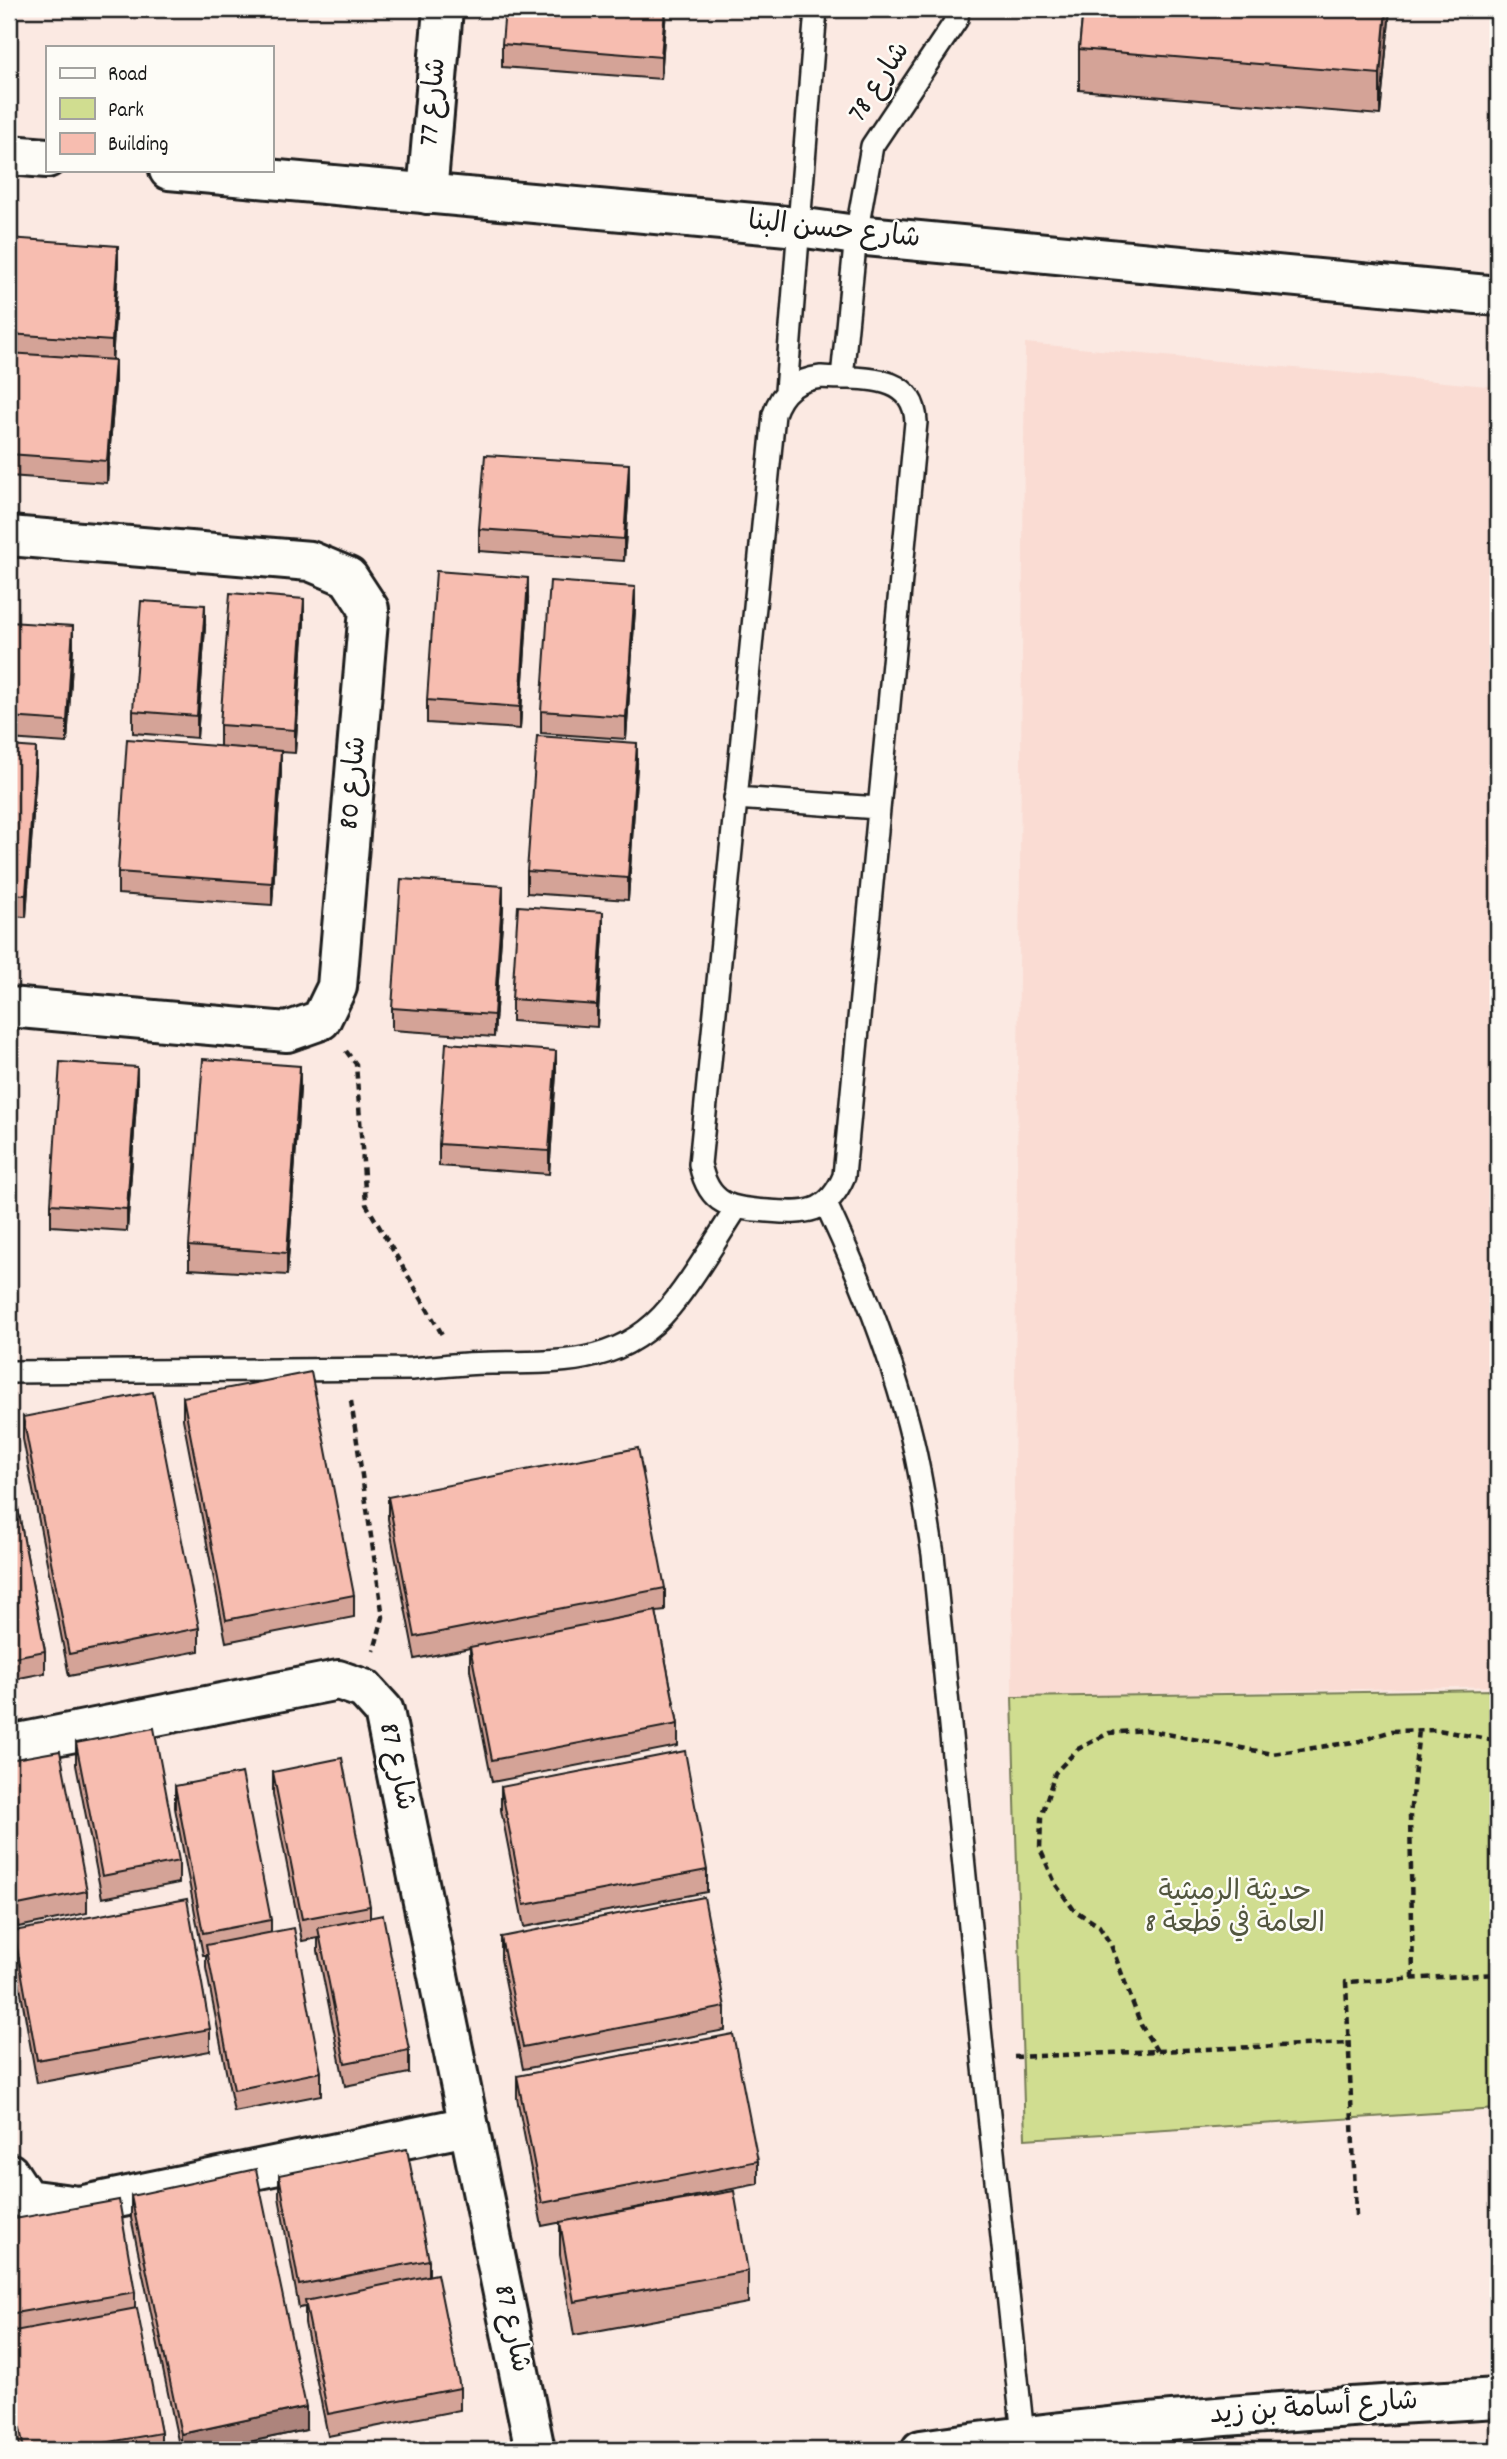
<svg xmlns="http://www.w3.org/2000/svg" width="1507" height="2459" font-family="Dekko,'Playpen Sans Arabic',sans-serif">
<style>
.built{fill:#fadcd3}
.green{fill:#d0dd90;stroke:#767c56;stroke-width:2}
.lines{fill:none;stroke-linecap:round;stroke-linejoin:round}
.lane-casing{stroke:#1c1c1c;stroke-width:26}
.street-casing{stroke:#1c1c1c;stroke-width:44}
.secondary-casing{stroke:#1c1c1c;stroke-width:44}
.path{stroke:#1c1c1c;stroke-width:4.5;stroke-dasharray:7 5;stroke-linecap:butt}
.lane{stroke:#fdfcf7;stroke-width:21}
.street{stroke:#fdfcf7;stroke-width:38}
.secondary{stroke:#fdfcf7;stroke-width:38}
.wall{fill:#d4a397;stroke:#1c1c1c;stroke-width:2}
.shaded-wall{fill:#ad847b;stroke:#1c1c1c;stroke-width:2}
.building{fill:#f7bdb0;stroke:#1c1c1c;stroke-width:2}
.labels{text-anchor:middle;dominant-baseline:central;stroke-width:5;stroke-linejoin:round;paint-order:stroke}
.street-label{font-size:28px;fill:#1c1c1c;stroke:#fdfcf7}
.park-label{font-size:28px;fill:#52563f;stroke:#fdfcf7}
</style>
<rect width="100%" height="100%" fill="#fbe9e2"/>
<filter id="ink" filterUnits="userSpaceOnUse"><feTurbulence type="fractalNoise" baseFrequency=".0143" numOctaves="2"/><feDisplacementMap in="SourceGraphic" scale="14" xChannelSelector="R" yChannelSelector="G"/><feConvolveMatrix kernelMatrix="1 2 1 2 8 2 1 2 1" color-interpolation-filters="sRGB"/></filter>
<g filter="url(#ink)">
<!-- built -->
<path class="built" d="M 1025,343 L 1498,387 L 1498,1686 L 1012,1697 Z"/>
<!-- green -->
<path class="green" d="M 1498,1690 L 1498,2109 L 1025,2139 L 1012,1697 Z"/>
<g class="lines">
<defs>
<path id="lane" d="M 821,377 C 859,380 914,371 916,422 L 844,1176 C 828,1214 806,1214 768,1211 C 730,1208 709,1206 700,1164 L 774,414 C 782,390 797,380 821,377 Z
M 842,378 L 856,235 L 872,146 L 957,19 L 958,9
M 786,391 L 816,9
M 735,798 L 878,808
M 826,1204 C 857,1270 884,1337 904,1408 C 918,1455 925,1505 933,1554 L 983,2058 L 1023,2435
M 9,1372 L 412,1369 C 439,1366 466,1363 493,1363 C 561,1362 622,1366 670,1307 C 695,1277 715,1241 736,1209"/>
<path id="street" d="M 427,194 L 443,9
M 9,536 L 310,561 L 348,577 L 369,609 L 337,987 L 321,1020 L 287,1032 L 9,1007
M 9,1745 L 338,1680 L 364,1689 L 384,1711 L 535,2450
M 9,2173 L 26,2199 L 79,2206 L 468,2126"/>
<path id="secondary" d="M 9,155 L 47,158
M 169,170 L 798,227 L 856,235 L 1498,296
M 921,2450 C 1112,2422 1305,2409 1498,2398"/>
</defs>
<!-- lane casing -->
<use href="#lane" class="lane-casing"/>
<!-- street casing -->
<use href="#street" class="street-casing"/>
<!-- secondary casing -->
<use href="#secondary" class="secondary-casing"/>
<!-- path -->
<path class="path" d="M 346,1051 L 356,1064 L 366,1204 L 443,1336
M 351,1401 L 383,1617 L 374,1651
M 1413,1978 L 1410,1816 L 1419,1730
M 1157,2051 L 1141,2025 L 1111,1945 L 1099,1926 L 1074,1910 L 1056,1885 L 1040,1849 L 1041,1818 L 1055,1773 L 1078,1749 L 1109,1733 L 1146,1730 L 1273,1754 L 1360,1741 L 1392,1731 L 1438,1730 L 1498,1741
M 1014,2057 L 1349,2043
M 1356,2216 L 1346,1982 L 1498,1974"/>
<!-- lane -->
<use href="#lane" class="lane"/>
<!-- street -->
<use href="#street" class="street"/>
<!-- secondary -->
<use href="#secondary" class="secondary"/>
</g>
<!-- wall -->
<path class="wall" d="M 666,9 L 661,79 L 502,67 L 502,44 Z
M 1083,9 L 1390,9 L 1380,115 L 1079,90 L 1079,49 Z
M 9,238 L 118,268 L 112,360 L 115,383 L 107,483 L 9,476 Z
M 629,487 L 624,561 L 479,551 L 479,529 Z
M 528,600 L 520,729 L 427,723 L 427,700 Z
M 635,609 L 626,739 L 541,733 L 541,711 Z
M 304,621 L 295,753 L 281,752 L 281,773 L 272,905 L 118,894 L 118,872 L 220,746 L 220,725 Z
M 9,622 L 73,648 L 67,743 L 9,739 Z
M 205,627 L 197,738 L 133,733 L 133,711 Z
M 9,746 L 36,770 L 26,917 L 9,916 Z
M 637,765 L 628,900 L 527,893 L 527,871 Z
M 503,908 L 494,1037 L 392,1030 L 392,1008 Z
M 603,935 L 597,1027 L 512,1021 L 512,999 Z
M 556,1073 L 549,1174 L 439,1166 L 439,1144 Z
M 300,1088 L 287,1275 L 189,1269 L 189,1246 Z
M 137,1089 L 127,1231 L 51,1226 L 51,1204 Z
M 183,1397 L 354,1595 L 354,1617 L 226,1642 L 183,1419 Z
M 23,1417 L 199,1628 L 199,1651 L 69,1676 L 23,1439 Z
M 9,1461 L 45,1651 L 45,1673 L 9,1680 Z
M 388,1497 L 665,1588 L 665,1611 L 656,1612 L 678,1724 L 678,1746 L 492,1782 L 470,1670 L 470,1648 L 415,1659 L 388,1519 Z
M 76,1743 L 179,1861 L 179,1883 L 102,1898 L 76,1765 Z
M 9,1760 L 87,1891 L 87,1913 L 18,1927 L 9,1881 Z
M 273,1772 L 370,1906 L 370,1918 L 409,2050 L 409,2073 L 345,2086 L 318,1951 L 318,1938 L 302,1941 L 273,1794 Z
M 175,1786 L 271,1920 L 271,1933 L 321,2072 L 321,2095 L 234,2112 L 206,1968 L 206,1955 L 203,1955 L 175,1808 Z
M 501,1787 L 707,1870 L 707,1892 L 524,1927 L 501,1810 Z
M 14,1931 L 210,2029 L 210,2051 L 37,2083 L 14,1953 Z
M 501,1937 L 725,2007 L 725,2030 L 523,2069 L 501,1959 Z
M 517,2076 L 758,2161 L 758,2184 L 542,2226 L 517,2098 Z
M 279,2175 L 429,2260 L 429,2276 L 460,2388 L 460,2410 L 328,2436 L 305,2323 L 305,2307 L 299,2308 L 279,2197 Z
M 131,2196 L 306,2430 L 210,2450 L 180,2450 L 131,2218 Z
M 9,2220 L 135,2292 L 135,2309 L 161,2433 L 161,2450 L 20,2450 L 9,2391 Z
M 560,2222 L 748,2271 L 748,2303 L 574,2335 L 560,2255 Z"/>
<!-- shaded-wall -->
<path class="shaded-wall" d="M 665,9 L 666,9 L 661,79 L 661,57 Z
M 1386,9 L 1390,9 L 1380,115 L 1380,74 Z
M 118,246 L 118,268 L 112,363 L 112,341 Z
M 115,360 L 115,383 L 107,483 L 107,461 Z
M 629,464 L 629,487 L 624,561 L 624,539 Z
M 528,578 L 528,600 L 520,729 L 520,707 Z
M 635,587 L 635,609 L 626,739 L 626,717 Z
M 304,599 L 304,621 L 295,753 L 295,730 Z
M 205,605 L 205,627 L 197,738 L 197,716 Z
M 73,626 L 73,648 L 67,743 L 67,721 Z
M 637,743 L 637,765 L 628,900 L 628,878 Z
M 36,748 L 36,770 L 26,917 L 26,895 Z
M 281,751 L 281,773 L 272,905 L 272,883 Z
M 503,886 L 503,908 L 494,1037 L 494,1015 Z
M 603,912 L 603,935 L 597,1027 L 597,1005 Z
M 556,1051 L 556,1073 L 549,1174 L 549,1151 Z
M 300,1066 L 300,1088 L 287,1275 L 287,1253 Z
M 137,1067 L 137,1089 L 127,1231 L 127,1209 Z
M 306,2407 L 306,2430 L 210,2450 L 181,2450 L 181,2434 Z"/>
<!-- building -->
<path class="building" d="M 505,9 L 665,9 L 661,57 L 502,44 Z
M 1083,9 L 1386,9 L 1380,74 L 1079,49 Z
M 9,238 L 118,246 L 112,341 L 9,334 Z
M 9,353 L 115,360 L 107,461 L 9,454 Z
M 485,455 L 629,464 L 624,539 L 479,529 Z
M 436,571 L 528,578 L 520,707 L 427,700 Z
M 550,581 L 635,587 L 626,717 L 541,711 Z
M 230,593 L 304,599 L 295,730 L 220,725 Z
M 141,601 L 205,605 L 197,716 L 133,711 Z
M 9,622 L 73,626 L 67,721 L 9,717 Z
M 537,736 L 637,743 L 628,878 L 527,871 Z
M 127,739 L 281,751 L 272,883 L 118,872 Z
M 9,746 L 36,748 L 26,895 L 9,894 Z
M 401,879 L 503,886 L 494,1015 L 392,1008 Z
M 518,906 L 603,912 L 597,1005 L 512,999 Z
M 446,1043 L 556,1051 L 549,1151 L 439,1144 Z
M 203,1059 L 300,1066 L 287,1253 L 189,1246 Z
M 60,1062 L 137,1067 L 127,1209 L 51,1204 Z
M 311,1372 L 354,1595 L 226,1620 L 183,1397 Z
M 153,1392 L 199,1628 L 69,1654 L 23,1417 Z
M 638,1448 L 665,1588 L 415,1637 L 388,1497 Z
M 9,1461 L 45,1651 L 9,1658 Z
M 656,1611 L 678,1724 L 492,1760 L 470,1647 Z
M 154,1728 L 179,1861 L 102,1876 L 76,1743 Z
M 60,1751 L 87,1891 L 18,1905 L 9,1859 L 9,1760 Z
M 685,1751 L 707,1870 L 524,1905 L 501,1787 Z
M 342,1758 L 370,1906 L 302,1919 L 273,1772 Z
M 242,1773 L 271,1920 L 203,1933 L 175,1786 Z
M 704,1897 L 725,2007 L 523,2047 L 501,1937 Z
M 187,1899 L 210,2029 L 37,2060 L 14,1931 Z
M 383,1915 L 409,2050 L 345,2063 L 318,1928 Z
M 294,1928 L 321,2072 L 234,2090 L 206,1945 Z
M 733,2034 L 758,2161 L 542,2203 L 517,2076 Z
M 407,2149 L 429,2260 L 299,2285 L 279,2175 Z
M 256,2169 L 306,2407 L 181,2434 L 131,2196 Z
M 734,2191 L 748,2271 L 574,2302 L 560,2222 Z
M 119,2200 L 135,2292 L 9,2314 L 9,2220 Z
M 437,2274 L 460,2388 L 328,2414 L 305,2301 Z
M 137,2308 L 161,2433 L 64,2450 L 24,2450 L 9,2369 L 9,2332 Z"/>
</g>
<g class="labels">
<!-- street labels -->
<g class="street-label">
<text transform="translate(881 83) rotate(-57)">شارع 78</text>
<text transform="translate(435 102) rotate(-85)">شارع 77</text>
<text transform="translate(834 232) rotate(6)">شارع حسن البنا</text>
<text transform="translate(355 783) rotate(-85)">شارع 80</text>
<text transform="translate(395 1767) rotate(78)">شارع 87</text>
<text transform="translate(510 2329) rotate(78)">شارع 87</text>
<text transform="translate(1314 2410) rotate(-4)">شارع أسامة بن زيد</text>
</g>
<!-- park labels -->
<g class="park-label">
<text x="1235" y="1894">حديثة الرميثية<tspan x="1235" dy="32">العامة في قطعة 8</tspan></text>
</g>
</g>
<!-- margin -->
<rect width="1507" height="2459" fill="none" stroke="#fdfcf7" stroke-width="35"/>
<rect x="18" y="18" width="1472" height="2424" fill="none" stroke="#1c1c1c" stroke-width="2.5" filter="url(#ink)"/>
<!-- legend -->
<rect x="46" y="46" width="228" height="126" fill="#fdfcf7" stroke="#a3a29f" stroke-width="2"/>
<rect x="60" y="68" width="35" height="10" fill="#fdfcf7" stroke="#a3a29f" stroke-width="2"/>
<text x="108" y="80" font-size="21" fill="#1c1c1c">Road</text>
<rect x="60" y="98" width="35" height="21" fill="#d0dd90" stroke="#a3a29f" stroke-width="2"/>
<text x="108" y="116" font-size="21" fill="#1c1c1c">Park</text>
<rect x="60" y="133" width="35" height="21" fill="#f7bdb0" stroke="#a3a29f" stroke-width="2"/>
<text x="108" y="150" font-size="21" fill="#1c1c1c">Building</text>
</svg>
